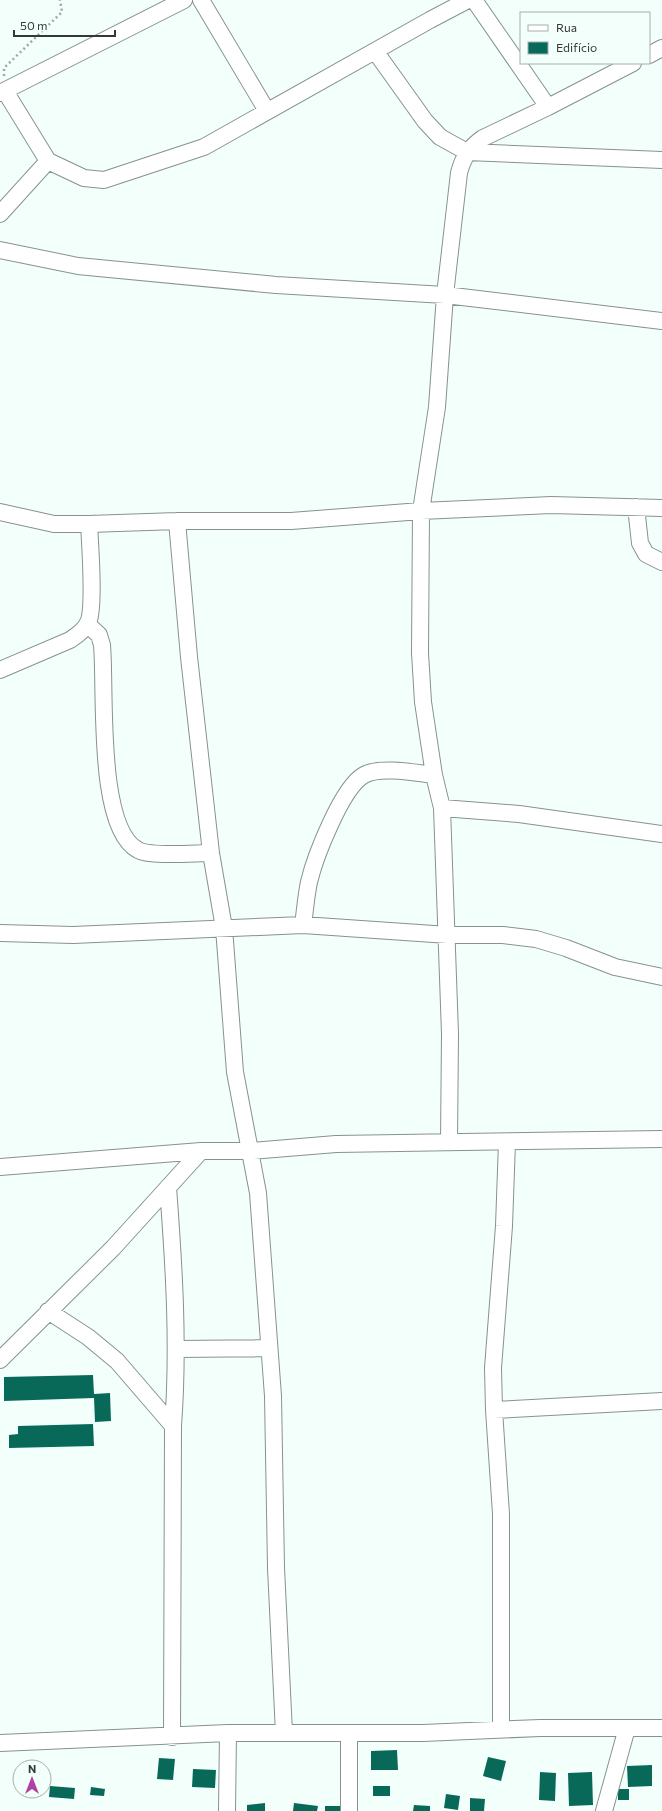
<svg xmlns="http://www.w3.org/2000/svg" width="662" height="1811" font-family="Commissioner,sans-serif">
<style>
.building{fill:#096958}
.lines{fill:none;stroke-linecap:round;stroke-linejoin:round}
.street-casing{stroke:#87928e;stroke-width:18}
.path{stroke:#9ea7a4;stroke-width:2.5;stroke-dasharray:2 3;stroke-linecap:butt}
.street{stroke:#fff;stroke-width:16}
</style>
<rect width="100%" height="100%" fill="#f2fffb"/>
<!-- building -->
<path class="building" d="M 93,1375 L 94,1394 L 110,1393 L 111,1421 L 95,1422 L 94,1398 L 4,1401 L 4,1377 Z
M 93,1424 L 94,1446 L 9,1448 L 9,1435 L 18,1434 L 18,1426 Z
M 397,1750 L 398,1770 L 371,1770 L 371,1751 Z
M 488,1757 L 506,1761 L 501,1781 L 483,1776 Z
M 159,1758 L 175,1759 L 173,1780 L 157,1779 Z
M 652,1765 L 652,1786 L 628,1787 L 627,1766 Z
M 193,1769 L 216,1770 L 215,1788 L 192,1787 Z
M 540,1772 L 556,1773 L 555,1801 L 539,1800 Z
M 592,1772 L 593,1805 L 569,1806 L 568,1773 Z
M 50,1786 L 75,1788 L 74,1799 L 49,1797 Z
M 373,1786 L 390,1786 L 390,1796 L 373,1796 Z
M 91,1787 L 105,1789 L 104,1796 L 90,1795 Z
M 618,1789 L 629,1789 L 629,1800 L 618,1800 Z
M 446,1794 L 460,1796 L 458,1810 L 444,1808 Z
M 470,1798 L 485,1799 L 484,1811 L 470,1811 Z
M 265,1803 L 265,1811 L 247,1811 L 247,1805 Z
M 294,1803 L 318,1806 L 317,1811 L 293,1811 Z
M 414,1805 L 430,1806 L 430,1811 L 413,1811 Z
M 325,1806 L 341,1806 L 341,1811 L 325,1811 Z"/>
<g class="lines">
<defs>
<path id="street" d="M 201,0 L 267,111
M 474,0 L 548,107
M 375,51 L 425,121 L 440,137 L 467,152 L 662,160
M 649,55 L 662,48
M 5,91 L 48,161 L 84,178 L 104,180 L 204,147 L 430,20 L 468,0
M 0,93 L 184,0
M 0,214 L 48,161
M 0,250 L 78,266 L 109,269 L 276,285 L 445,295 L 662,321
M 636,507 L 640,543 L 646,554 L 662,562
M 0,512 L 54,524 L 89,524 L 177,521 L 291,521 L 421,511 L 551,505 L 662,508
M 177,521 L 189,657 L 211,853 L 224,928 L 235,1072 L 258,1193 L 273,1396 L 276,1568 L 284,1733
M 87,624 L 99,635 L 102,645 C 106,689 96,828 138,850 C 150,857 195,853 211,853
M 0,670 L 70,640 C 76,636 84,631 88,623 C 95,608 90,544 89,524
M 442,808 L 519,814 L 662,834
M 303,925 C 305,911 306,896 309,882 C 315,857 342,787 364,775 C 380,766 417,773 434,775
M 0,933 L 73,935 L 303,925 L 448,935 L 503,935 L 536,939 L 566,948 L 615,967 L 662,977
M 449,1142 L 450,1034 L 442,808 L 434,775 L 423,702 L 420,653 L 421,511 L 437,407 L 445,295 L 459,173 C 463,157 470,147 483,138 L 548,107 L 633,63
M 0,1167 L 201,1151 L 251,1151 L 336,1144 L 662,1139
M 168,1187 C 174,1267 179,1346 173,1426 L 172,1737
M 48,1311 L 88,1337 L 117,1361 L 173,1426
M 176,1349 L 268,1348
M 0,1360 L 113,1248 L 201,1151
M 494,1410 L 662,1401
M 501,1730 L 501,1514 L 494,1410 L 493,1368 L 504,1226 L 507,1142
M 349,1733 L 349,1811
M 0,1743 L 228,1733 L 423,1733 L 540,1728 L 662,1728
M 227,1811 L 228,1733
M 604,1811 L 627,1728"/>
</defs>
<!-- street casing -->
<use href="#street" class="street-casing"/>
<!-- path -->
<path class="path" d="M 4,76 L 4,68 L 62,12 L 60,0"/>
<!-- street -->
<use href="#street" class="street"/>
</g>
<!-- legend -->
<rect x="520" y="12" width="130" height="52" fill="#f2fffb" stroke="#a6b0ad"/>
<rect x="528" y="25" width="20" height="6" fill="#ffffff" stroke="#a6b0ad"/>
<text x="556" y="32" font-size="12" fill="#343937">Rua</text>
<rect x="528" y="42" width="20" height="12" fill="#096958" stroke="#a6b0ad"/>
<text x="556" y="52" font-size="12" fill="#343937">Edifício</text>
<!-- north arrow -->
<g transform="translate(32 1779)"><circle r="19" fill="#f2fffb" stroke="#a6b0ad"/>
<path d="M0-3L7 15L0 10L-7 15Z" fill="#ae43a3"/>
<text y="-6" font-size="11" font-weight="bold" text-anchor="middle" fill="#343937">N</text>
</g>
<!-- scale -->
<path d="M14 30v6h101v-6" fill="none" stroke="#343937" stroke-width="2"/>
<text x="20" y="30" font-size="12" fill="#343937" stroke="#f2fffb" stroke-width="3" paint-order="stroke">50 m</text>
</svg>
